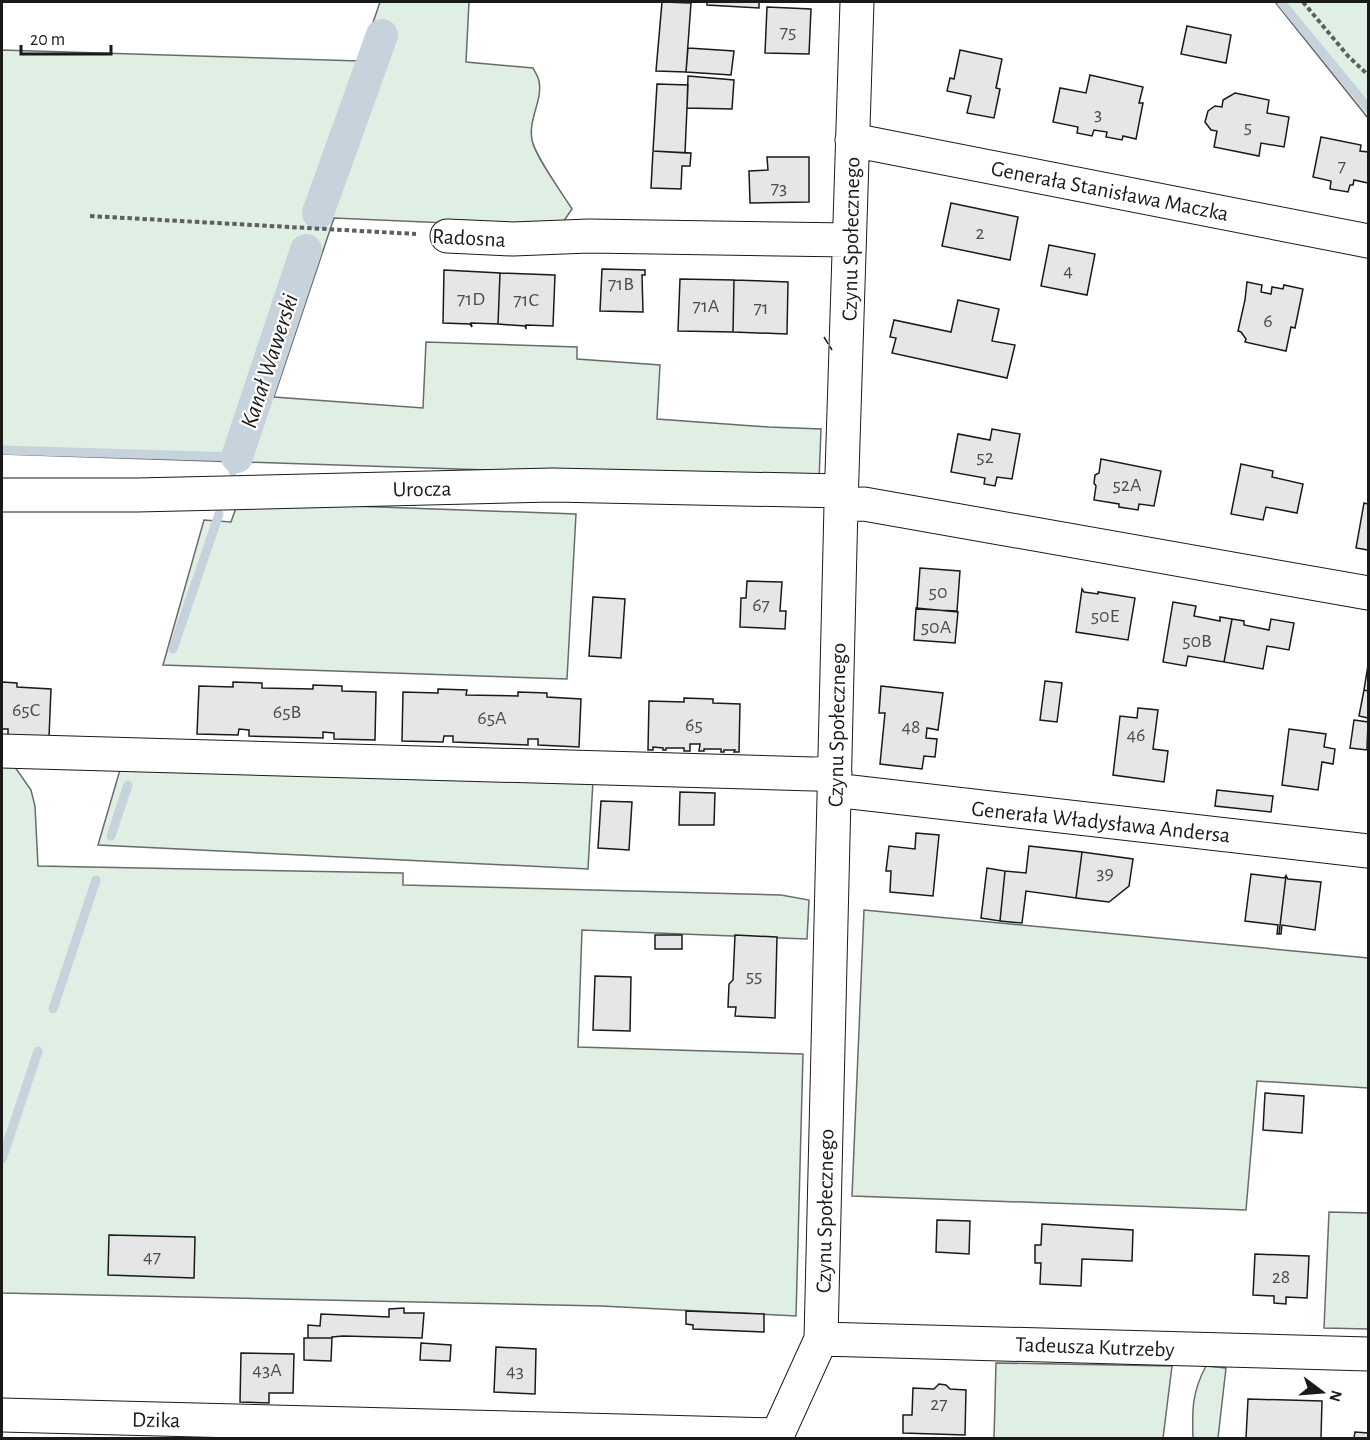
<svg xmlns="http://www.w3.org/2000/svg" width="1370" height="1440" font-family="'Alegreya Sans',sans-serif">
<rect width="100%" height="100%" fill="#fff"/>
<!-- green -->
<path fill="#e0efe3" stroke="#6a6a6a" stroke-width="1.5" d="M380 2H469L466 62 533 68C535 72 538 76 539 81 543 100 528 119 532 140 535 156 562 193 572 209L559 228 334 218 274 397 423 408 426 342 577 347V359L660 365 657 419 769 427 821 429 819 481 2 454V50L360 61Z
M1275 2H1368V118Z
M238 502 576 514 567 679 163 665 204 520 231 522Z
M2 760H10L31 790 35 806 38 866 403 873V885L781 895 809 900 807 939 582 930 578 1047 803 1054 796 1316 601 1306 2 1293Z
M122 763 593 781 588 869 98 845Z
M864 910 1368 958V1088L1257 1081 1246 1210 852 1196Z
M1329 1212 1368 1213V1329L1324 1328Z
M996 1363 1172 1366 1163 1438H994Z
M1206 1366 1226 1368 1218 1438H1193C1192 1410 1192 1392 1206 1366Z"/>
<g fill="none" stroke-linecap="round" stroke-linejoin="round">
<!-- stream -->
<path stroke="#c6d2dc" stroke-width="9" d="M1281 2 1368 108
M2 450 237 457 233 471
M173 649 219 514
M111 836 128 785
M53 1009 96 880
M2 1159 38 1051"/>
<!-- canal -->
<path stroke="#c6d2dc" stroke-width="32" d="M318 213 382 35
M237 457 306 250"/>
</g>
<!-- building -->
<path fill="#e6e6e6" stroke="#1a1a1a" stroke-width="1.5" d="M662 2 691 3 686 72 656 71Z
M707 2H759V8L707 5Z
M767 7 811 9 809 54 765 53Z
M1187 26 1231 35 1226 63 1181 54Z
M688 48 734 51 731 75 686 72Z
M960 50 1002 59 996 88 1000 89 994 118 967 113 971 96 947 91 950 78 954 79Z
M1090 75 1143 87 1139 103H1143L1136 139 1123 136 1122 140 1106 137 1107 132 1094 130 1092 136 1077 133 1078 127 1053 122 1060 88 1086 93Z
M688 76 734 80 732 109 687 108Z
M657 84 688 85 685 153 653 151Z
M1235 93 1269 100 1267 113 1289 117 1284 147 1261 143 1259 156 1214 147 1217 131 1211 130 1205 122 1208 111 1215 106 1222 107 1223 100Z
M1321 137 1361 145 1360 151 1368 152V183L1354 180 1353 185H1350L1348 192 1330 189 1331 181 1313 177Z
M653 151 691 153 690 166H682L681 189 651 188Z
M767 157H809V202L750 203 749 171 768 170Z
M951 203 1018 217 1010 260 942 246Z
M1049 245 1095 254 1087 295 1041 286Z
M602 269 645 270V275H642L643 312 600 311Z
M444 270 500 273 498 324 471 323 472 327 470 324 443 323Z
M500 273 555 275 553 326 526 325V329L525 326 498 324Z
M680 279 734 280 733 332 678 331Z
M734 280 788 282 787 334 733 332Z
M1247 282 1262 285 1261 292 1271 294 1272 287 1283 289 1284 285 1303 289 1295 328 1291 327 1286 351 1245 342 1246 339 1241 332 1238 331 1245 300Z
M958 300 999 309 992 341 1015 345 1007 378 892 353 896 338 890 337 894 320 951 332Z
M992 429 1020 434 1012 479 997 477 995 486 984 484 985 478 951 472 958 434 990 440Z
M1101 459 1161 471 1154 506 1139 504 1138 510 1119 507V504L1094 500 1096 486 1094 483 1095 475 1099 473Z
M1241 464 1273 471 1272 477 1303 484 1297 513 1266 507 1263 520 1231 514Z
M1364 503 1368 504V550L1356 548Z
M920 568 960 571 957 611 917 609Z
M747 581 782 582 780 611H786L785 629 740 627 741 598H746Z
M1082 589 1084 592 1098 594V592L1135 598 1128 640 1076 632Z
M593 597 625 599 621 658 589 656Z
M1173 602 1196 606 1194 616 1220 621V617L1232 619 1224 662 1188 656 1186 666 1163 662Z
M916 608 958 612 955 643 914 640Z
M1232 619 1244 621V625L1269 630 1271 619 1294 623 1289 650 1267 646 1263 669 1224 662Z
M1368 665V691L1364 690Z
M1045 681 1062 683 1057 722 1040 720Z
M2 682 17 683V687L51 689 49 737 8 735V729H2Z
M233 682 262 683V688L313 689V685L342 686V691L376 692 375 740 334 739V733L323 732V738L249 736V730L239 729 238 735 197 734 199 686 233 687Z
M881 686 943 693 938 730 927 728 926 738 937 739 935 757 924 756 922 769 880 764 885 713H879Z
M438 689 467 690 466 695 518 696V692L547 693V697L581 699 579 747 538 745V739H528V745L453 742V736H444L443 742 402 741 403 692 438 693Z
M1364 690 1368 691V718L1359 716Z
M684 698 713 699V703L740 704 739 752H734L735 750H724V752H721V749H704V751H699L700 744H690V751H684V748H666V750H663V748L653 747V750H648L649 701 684 702Z
M1138 708 1158 710 1153 749 1168 751 1164 782 1113 775 1120 716 1137 718Z
M1354 720 1368 722 1367 750 1350 748Z
M1289 729 1326 734 1324 747 1335 749 1333 764 1322 762 1318 790 1282 785Z
M1217 790 1273 796 1271 812 1215 806Z
M680 792 715 793 714 825H679Z
M601 801 632 802 629 850 598 848Z
M916 833 939 835 933 896 890 892 891 871H886L889 846 915 849Z
M1029 846 1082 852 1076 898 1026 891 1022 923 1000 921 1005 871 1026 873Z
M1082 852 1133 859 1129 886 1109 902 1076 898Z
M987 868 1005 871 1000 921 981 918Z
M1251 874 1284 878 1286 876 1279 934H1277L1278 925 1245 921Z
M1286 876 1288 879 1321 882 1315 930 1282 925 1281 934H1279Z
M655 935H682V949H655Z
M735 935 777 937 775 1018 735 1016 736 1007H728L729 984 733 980Z
M595 976 631 977 630 1031 593 1030Z
M1265 1093 1304 1096 1302 1133 1263 1130Z
M937 1220 970 1221 969 1254 936 1252Z
M1042 1224 1133 1230 1132 1261 1082 1259 1081 1286 1040 1284 1041 1263H1035V1245H1041Z
M109 1235 195 1237 194 1278 108 1275Z
M1255 1254 1309 1256 1307 1298 1286 1297V1304L1274 1303V1296L1253 1295Z
M404 1308V1313H424L422 1338 343 1336 332 1337V1338H308V1325L320 1326 321 1314 389 1317V1309Z
M686 1311 764 1314V1332L693 1329V1325L686 1324Z
M304 1338H332L331 1361 304 1360Z
M421 1343 451 1345 450 1361 420 1360Z
M496 1347 536 1349 535 1394 494 1392Z
M241 1353 294 1354 293 1393H269V1403L240 1402Z
M939 1384 946 1385 950 1389 966 1390 965 1435 903 1433V1415H912L913 1388 934 1389Z
M1248 1399 1322 1401 1321 1438H1246Z
M1355 1432 1368 1433V1438H1354Z"/>
<g fill="none" stroke-linecap="round" stroke-linejoin="round">
<defs>
<path id="minor" d="M852 140 1368 241
M447 236 513 239 589 236 849 240
M2 495H137L553 485 842 491
M841 505 864 504 1368 593
M2 751 813 774 835 773
M834 790 1368 851
M821 1339 1368 1354
M2 1415 777 1435
M776 1438 821 1339 841 505 857 2"/>
</defs>
<!-- minor casing -->
<use href="#minor" stroke="#1a1a1a" stroke-width="35"/>
<!-- path -->
<path stroke="#5f5f5f" stroke-width="4" stroke-dasharray="4.5 3" stroke-linecap="butt" d="M1303 2 1348 56 1368 75
M90 216 416 234"/>
<!-- minor -->
<use href="#minor" stroke="#fff" stroke-width="33"/>
<!-- fence -->
<path stroke="#1a1a1a" stroke-width="1.5" stroke-dasharray="8 3" stroke-linecap="butt" d="M824 337 832 350"/>
</g>
<g text-anchor="middle" stroke-width="4.5" stroke-linejoin="round" paint-order="stroke">
<!-- number labels -->
<g font-size="20" fill="#4d4d4d">
<text x="788" y="38">75</text>
<text x="1098" y="120">3</text>
<text x="1248" y="133">5</text>
<text x="1342" y="172">7</text>
<text x="779" y="194">73</text>
<text x="980" y="239">2</text>
<text x="1068" y="277">4</text>
<text x="621" y="290">71B</text>
<text x="471" y="305">71D</text>
<text x="526" y="306">71C</text>
<text x="706" y="312">71A</text>
<text x="761" y="314">71</text>
<text x="1268" y="327">6</text>
<text x="985" y="463">52</text>
<text x="1127" y="491">52A</text>
<text x="938" y="598">50</text>
<text x="761" y="611">67</text>
<text x="1105" y="622">50E</text>
<text x="936" y="633">50A</text>
<text x="1197" y="647">50B</text>
<text x="26" y="716">65C</text>
<text x="287" y="718">65B</text>
<text x="492" y="724">65A</text>
<text x="694" y="731">65</text>
<text x="911" y="733">48</text>
<text x="1136" y="741">46</text>
<text x="1105" y="879">39</text>
<text x="754" y="982">55</text>
<text x="152" y="1263">47</text>
<text x="1281" y="1283">28</text>
<text x="267" y="1376">43A</text>
<text x="515" y="1377">43</text>
<text x="939" y="1410">27</text>
</g>
<!-- street labels -->
<g font-size="22" fill="#1a1a1a" stroke="#fff">
<text transform="translate(1110 190) rotate(11)" y="8">Generała Stanisława Maczka</text>
<text transform="translate(469 237) rotate(3)" y="8">Radosna</text>
<text transform="translate(850 239) rotate(-89)" y="8">Czynu Społecznego</text>
<text transform="translate(422 488) rotate(-1)" y="8">Urocza</text>
<text transform="translate(836 725) rotate(-89)" y="8">Czynu Społecznego</text>
<text transform="translate(1101 821) rotate(6)" y="8">Generała Władysława Andersa</text>
<text transform="translate(824 1211) rotate(-89)" y="8">Czynu Społecznego</text>
<text transform="translate(1095 1346) rotate(2)" y="8">Tadeusza Kutrzeby</text>
<text transform="translate(156 1419) rotate(1)" y="8">Dzika</text>
</g>
<!-- water labels -->
<g font-size="24" font-style="italic" fill="#1a1a1a" stroke="#fff">
<text transform="translate(269 361) rotate(-72)" y="8">Kanał Wawerski</text>
</g>
</g>
<!-- border -->
<rect width="1370" height="1440" fill="none" stroke="#1a1a1a" stroke-width="6"/>
<!-- north arrow -->
<g transform="translate(1322 1392) rotate(106)" stroke="#ffffff" stroke-width="4.5" paint-order="stroke">
<path d="M0-4.5L10 22L0 15L-10 22Z" fill="#1a1a1a"/>
<text y="-9" font-size="16" font-weight="bold" text-anchor="middle" fill="#1a1a1a">N</text>
</g>
<!-- scale -->
<path d="M21 45v9h90v-9" fill="none" stroke="#1a1a1a" stroke-width="3"/>
<text x="30" y="45" font-size="18" fill="#1a1a1a" stroke="#ffffff" stroke-width="4.5" paint-order="stroke">20 m</text>
</svg>
